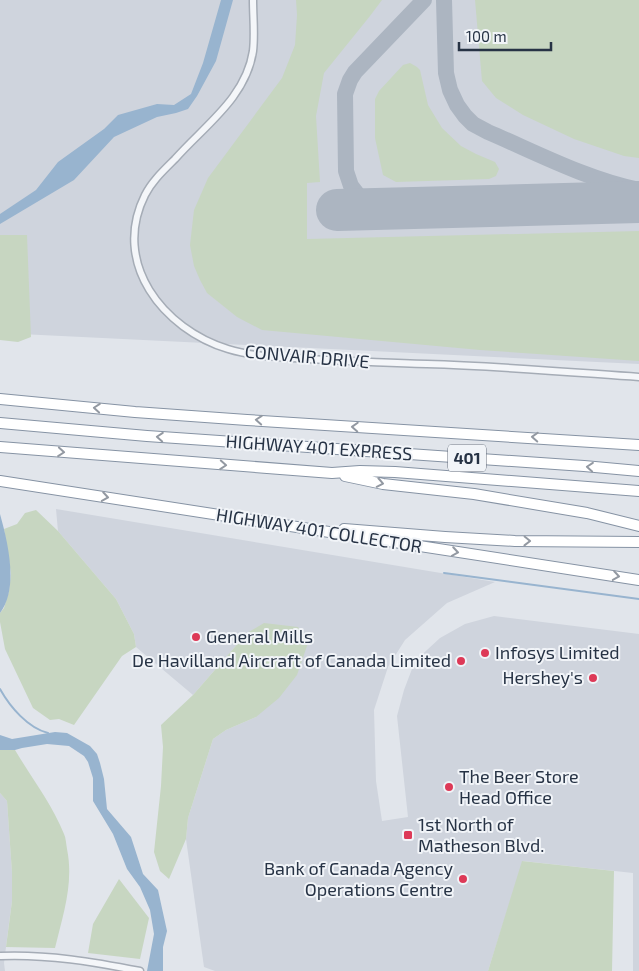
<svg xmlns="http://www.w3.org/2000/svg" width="639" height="971" font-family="'Exo 2',sans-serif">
<rect width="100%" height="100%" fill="#e1e5eb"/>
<!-- built -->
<path fill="#cfd4dd" d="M0 0H639V364L0 333Z
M56 509 495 582 447 603 405 640 388 667 374 710 376 781 382 821 408 817 397 716 404 690 415 661 440 638 465 624 494 616 639 634V971H633V873L523 861 488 971H215L204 967 186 839 188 818 213 739 226 730 256 717 247 633 193 695 136 647 134 634 116 599 58 531Z
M0 793 7 801 12 873V901L9 923 4 963 5 971H0Z"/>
<!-- green -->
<path fill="#c7d6c1" d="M296 0H382L370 16 324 73 316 116 320 182 307 183V239L639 231V361L480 350 262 330 237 317 207 293 200 280 194 266 190 245 194 210 208 178 282 78 295 45 297 15Z
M475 0H639V158L624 156 574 139 523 115 496 98 482 81Z
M410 63 417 67 420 70 428 105 442 128 461 146 476 154 495 162 499 169 496 176 489 179 396 182 383 175 375 138V99L379 91 403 65Z
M0 235H27L31 337 18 342 0 340Z
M36 510 58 531 116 599 134 634 136 647 122 656 74 725 59 719 50 720 33 708 5 649 0 622V613L4 608 9 591 11 574 4 529 17 524 25 513Z
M264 623 298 627 308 643 297 675 279 698 256 717 226 730 213 739 188 818 186 839 169 879 160 871 154 852 161 786 163 747 161 725 193 695 247 633Z
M0 750H15C31 777 52 804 64 834 66 838 66 844 67 849 74 883 63 915 55 948L6 947 12 901V873L7 801 0 793Z
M522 861 614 871 612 971H488Z
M119 879 149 918 140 959 88 953 93 924Z"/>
<!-- water -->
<path fill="#98b4cf" d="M221 0H233L216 61 197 96 188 109 176 113 157 117 114 137 74 180 0 224V214L36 190 58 162 104 129 118 115 157 104 174 105 191 94 203 63Z
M0 514C8 543 19 588 0 613Z
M55 732 67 733 90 746 97 754 100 763 104 779 107 809 131 837 143 874 158 890 167 931 163 947V971H147L154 934 150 910 140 887 127 869 113 834 93 801V778L88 762 84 756 69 746 47 744 22 748 15 750H0V735L12 739Z"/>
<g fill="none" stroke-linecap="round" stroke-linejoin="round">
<!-- stream -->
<path stroke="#98b4cf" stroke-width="2" d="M444 573 639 599
M0 689C10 707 28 728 48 733"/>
<!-- taxiway -->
<path stroke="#acb5c1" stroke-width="16" d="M444 0 446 73 450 90 457 105 465 116 473 124 488 132C537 153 586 179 639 190
M393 209 377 206 361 199 351 186 346 171 345 94 350 80 355 72 424 0"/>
<!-- runway -->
<path stroke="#acb5c1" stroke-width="42" d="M337 210 639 202"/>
<defs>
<path id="tertiary" d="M253 0C253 17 255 34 253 51 246 98 204 126 175 159 164 170 152 181 145 195 111 263 163 329 228 349 254 357 281 357 308 359 347 361 387 363 427 364 498 366 568 372 639 377
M0 956C47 954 94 962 140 971"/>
<path id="motorway" d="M0 399 135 412 247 420 639 445
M0 423 147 436 584 466 639 471
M0 447 332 473 360 471 395 472 639 491
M345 476 383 484 474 494 587 513 639 526
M0 481 639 580
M344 529 445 537 515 541 639 542"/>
</defs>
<!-- tertiary casing -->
<use href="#tertiary" stroke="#a5acb6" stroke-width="9"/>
<!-- motorway casing -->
<use href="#motorway" stroke="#8693a4" stroke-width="12"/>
<!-- tertiary -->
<use href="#tertiary" stroke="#f4f6f9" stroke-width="6"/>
<!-- motorway -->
<use href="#motorway" stroke="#fff" stroke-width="10"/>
</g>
<!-- one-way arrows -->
<defs><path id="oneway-chevron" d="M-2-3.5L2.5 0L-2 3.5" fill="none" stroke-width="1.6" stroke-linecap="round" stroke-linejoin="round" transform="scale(1.25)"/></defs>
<g stroke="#9399a2">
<use href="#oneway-chevron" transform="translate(97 408) rotate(-175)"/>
<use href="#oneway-chevron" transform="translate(259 420) rotate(-176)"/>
<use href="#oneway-chevron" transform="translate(355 427) rotate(-177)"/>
<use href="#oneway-chevron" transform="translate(160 437) rotate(-176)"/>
<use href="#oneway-chevron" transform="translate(535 437) rotate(-177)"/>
<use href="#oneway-chevron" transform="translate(61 452) rotate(5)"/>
<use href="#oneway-chevron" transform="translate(223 465) rotate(4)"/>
<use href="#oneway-chevron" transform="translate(590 467) rotate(-175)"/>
<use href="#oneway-chevron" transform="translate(380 483) rotate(11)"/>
<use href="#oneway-chevron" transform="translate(105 497) rotate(9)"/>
<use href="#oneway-chevron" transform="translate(527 541) rotate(1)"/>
<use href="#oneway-chevron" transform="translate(455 552) rotate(9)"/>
<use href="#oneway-chevron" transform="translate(616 576) rotate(9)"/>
</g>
<!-- markers -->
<g fill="#dd3957" stroke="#f1f4f8" stroke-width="2">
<circle cx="196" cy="637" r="5"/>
<circle cx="485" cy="653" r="5"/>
<circle cx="461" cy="661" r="5"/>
<circle cx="593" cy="678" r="5"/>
<circle cx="449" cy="787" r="5"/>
<rect x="403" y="830" width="10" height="10" rx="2.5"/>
<circle cx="463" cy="879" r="5"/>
</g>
<g text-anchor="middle" stroke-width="4" stroke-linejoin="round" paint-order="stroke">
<!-- shield labels -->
<rect fill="#f1f4f8" stroke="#646d7b" stroke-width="1" x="448" y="444.5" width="38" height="27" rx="4"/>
<g font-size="16" font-weight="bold" fill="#273345">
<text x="467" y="464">401</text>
</g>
<!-- street labels -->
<g font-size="18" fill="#273345" stroke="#f1f4f8">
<text transform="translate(307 357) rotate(5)" y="6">CONVAIR DRIVE</text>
<text transform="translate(319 448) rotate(4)" y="6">HIGHWAY 401 EXPRESS</text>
<text transform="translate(319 531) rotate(9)" y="6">HIGHWAY 401 COLLECTOR</text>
</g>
<!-- poi labels -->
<g font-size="18" fill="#273345" stroke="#f1f4f8" text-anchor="start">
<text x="206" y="643">General Mills</text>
<text x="495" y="659">Infosys Limited</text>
<text x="451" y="667" text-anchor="end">De Havilland Aircraft of Canada Limited</text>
<text x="583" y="684" text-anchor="end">Hershey's</text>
<text x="459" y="783">The Beer Store<tspan x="459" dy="21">Head Office</tspan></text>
<text x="418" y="831">1st North of<tspan x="418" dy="21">Matheson Blvd.</tspan></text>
<text x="453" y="875" text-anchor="end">Bank of Canada Agency<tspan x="453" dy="21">Operations Centre</tspan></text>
</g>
</g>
<!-- scale -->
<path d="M459 42v8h92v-8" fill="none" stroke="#273345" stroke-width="2.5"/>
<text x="466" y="42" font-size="15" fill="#273345" stroke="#f1f4f8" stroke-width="4" paint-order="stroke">100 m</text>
</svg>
